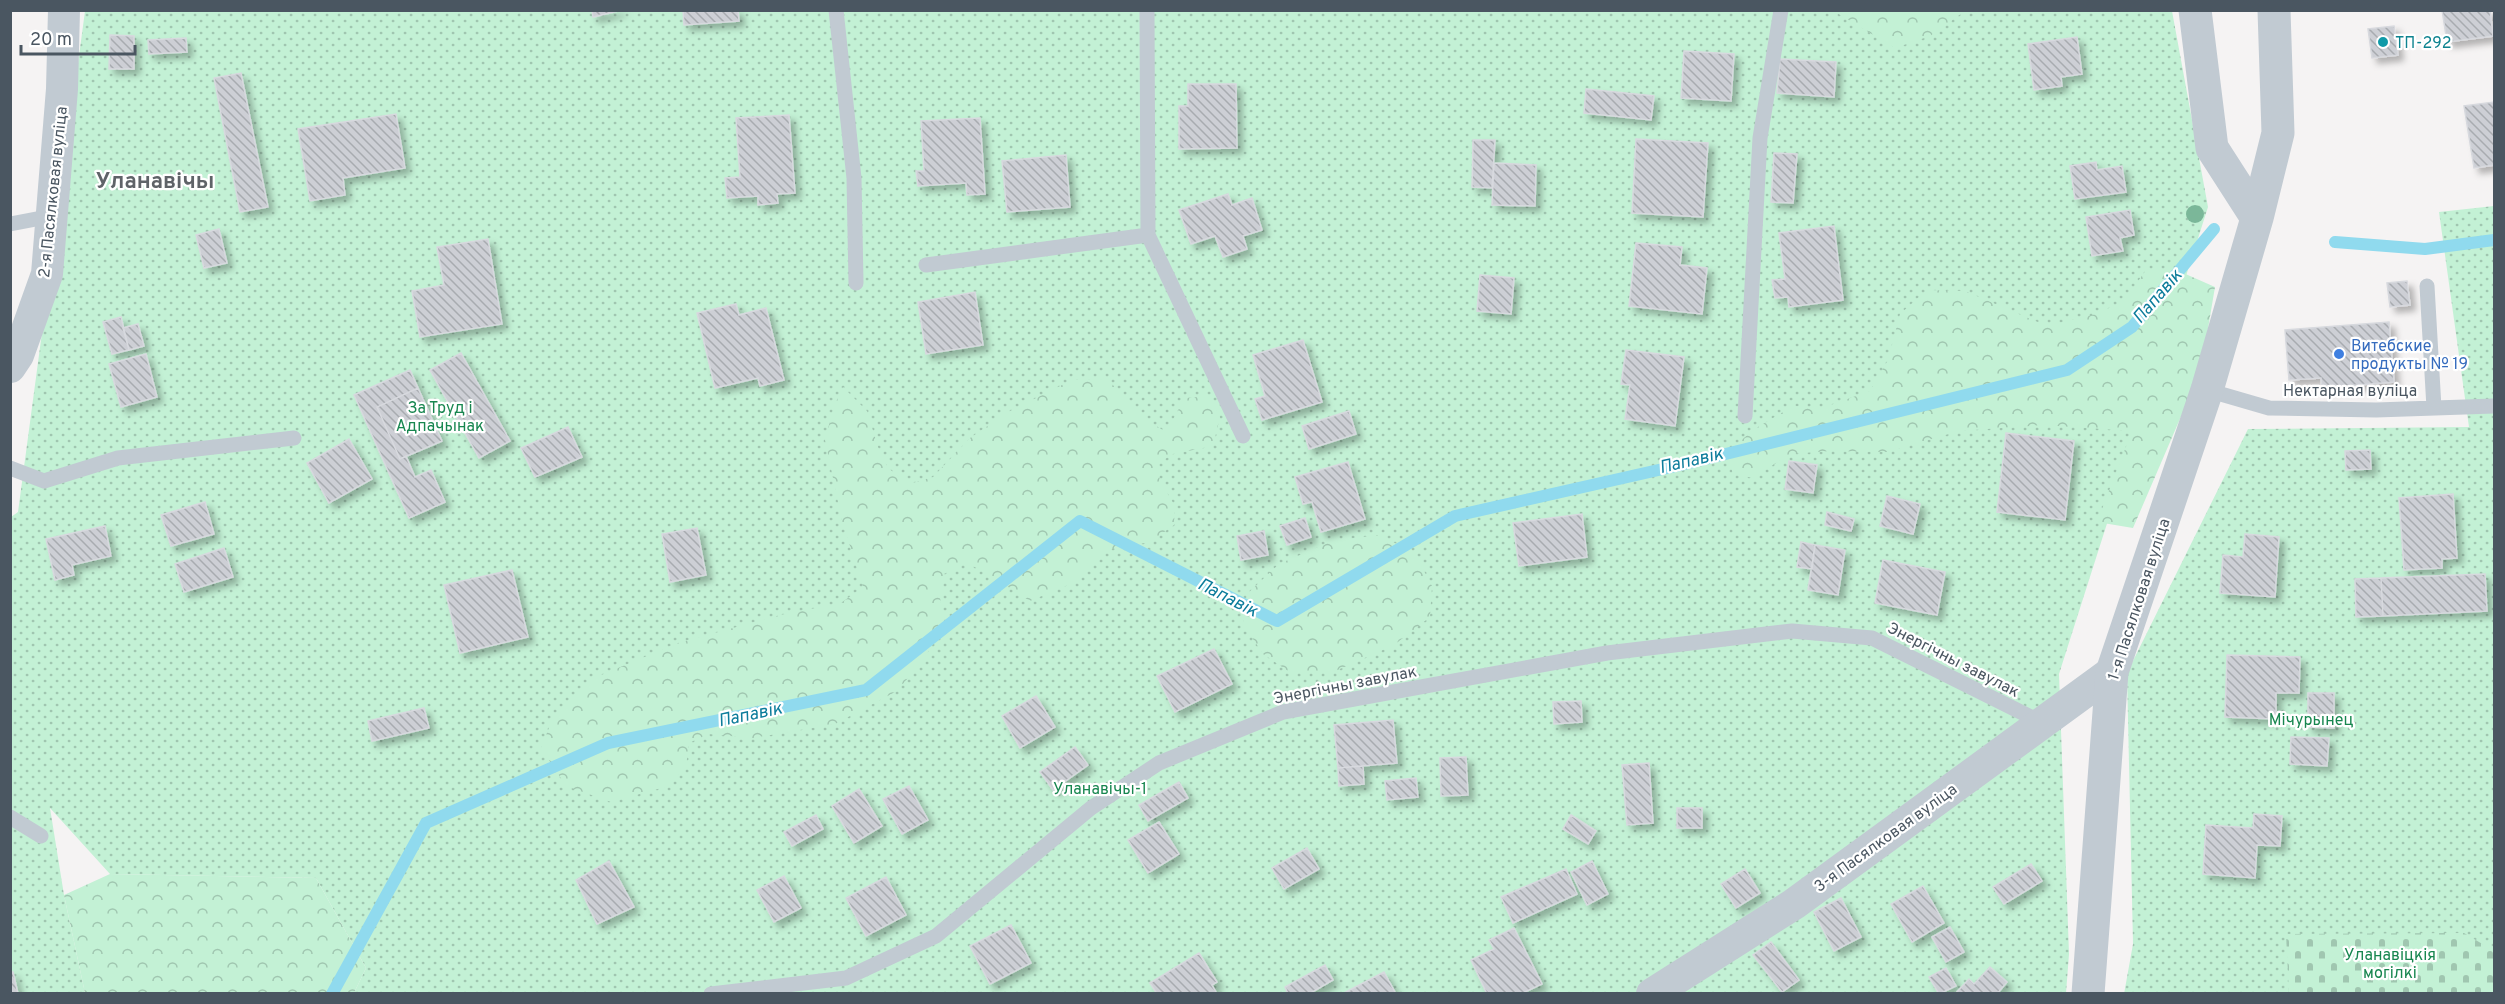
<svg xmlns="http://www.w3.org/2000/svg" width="2505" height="1004" font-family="Overpass,sans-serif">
<defs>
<pattern id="grass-dots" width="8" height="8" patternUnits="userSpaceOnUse" patternTransform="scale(1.5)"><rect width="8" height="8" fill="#c3f1d5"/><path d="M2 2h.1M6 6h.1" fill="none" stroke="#a0c6b0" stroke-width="1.8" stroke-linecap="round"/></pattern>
<pattern id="forest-crowns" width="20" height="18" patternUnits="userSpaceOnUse" patternTransform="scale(1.5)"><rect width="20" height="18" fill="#c3f1d5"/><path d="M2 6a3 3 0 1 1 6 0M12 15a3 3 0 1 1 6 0" fill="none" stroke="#a0c6b0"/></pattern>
<pattern id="cemetery-stones" width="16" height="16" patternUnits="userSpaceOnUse" patternTransform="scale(1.5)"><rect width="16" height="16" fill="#c3f1d5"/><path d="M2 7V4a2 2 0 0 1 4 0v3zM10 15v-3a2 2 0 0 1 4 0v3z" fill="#a0c6b0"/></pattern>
<pattern id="building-back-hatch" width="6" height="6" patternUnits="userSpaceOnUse" patternTransform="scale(1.5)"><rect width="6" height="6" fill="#cdcfd5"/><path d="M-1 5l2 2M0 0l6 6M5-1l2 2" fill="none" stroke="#a8abb0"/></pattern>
<filter id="shadow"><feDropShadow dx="5.5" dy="5.5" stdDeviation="3" flood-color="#0004"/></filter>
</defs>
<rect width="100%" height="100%" fill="#f5f3f3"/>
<!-- grass -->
<path fill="url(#grass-dots)" d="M85 11H2172L2208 207 2059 674 2069 954 2066 993H354L366 968 316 878 110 874 50 808 64 895 85 993 11 994V517L18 512Z
M2494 206V993L2124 994 2133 944 2127 673 2248 429 2469 427 2439 212Z"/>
<!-- forest -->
<path fill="url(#forest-crowns)" d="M1836 11V10L1965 11 1930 36 1895 48 1837 13Z
M2146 270 2181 272 2215 287 2201 370 2133 528 2097 522 2132 431 2043 425 1959 431 1887 452 1830 451 1790 454 1753 478 1733 474 1727 453 1753 430 1793 406 1822 408 1870 391 1888 360 1900 314 1927 290 1965 291 2047 326 2096 314 2124 301Z
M1108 379 1136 413 1166 432 1185 398 1210 396 1220 417 1213 446 1173 454 1157 464 1160 481 1175 506 1174 525 1150 542 1112 549 1090 563 1068 585 1030 601 985 572 966 563 944 574 940 598 945 625 923 660 897 691 835 724 753 738 708 734 689 743 686 767 665 787 611 802 566 786 541 748 554 715 594 678 678 643 780 615 841 603 863 587 842 521 825 440 834 406 843 387 867 411 878 447 888 468 909 484 933 477 970 438 1008 412 1072 380Z
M1378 535 1414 552 1432 586 1430 617 1394 645 1333 672 1291 673 1263 654 1243 624 1247 594 1279 564 1332 541Z
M110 874 316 878 366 968 354 993H85L64 895Z"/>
<!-- cemetery -->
<path fill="url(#cemetery-stones)" d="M2464 933 2494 951V993H2289L2286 934Z"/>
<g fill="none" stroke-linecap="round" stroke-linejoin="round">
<!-- stream -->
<path stroke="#90daee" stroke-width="12" d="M2335 242 2425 249 2494 240
M332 994 426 823 608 743 866 690 1080 521 1277 621 1455 516 1685 464 2067 370 2132 327 2214 229"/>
</g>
<!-- building -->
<path fill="url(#building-back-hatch)" stroke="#d7d9de" stroke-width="1.5" filter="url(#shadow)" d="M592 10H622L593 17Z
M683 10H738L739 21 684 25Z
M2442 10H2490L2493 36 2447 42Z
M2394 26 2398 55 2372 58 2368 29Z
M110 35 134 36V69H109Z
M2077 37 2082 74 2061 77 2062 86 2034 90 2028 44Z
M186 38 187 52 149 54 148 40Z
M1684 51 1734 54 1731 101 1681 98Z
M1780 59 1836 62 1834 97 1777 93Z
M241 73 268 207 240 212 214 78Z
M1188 84H1236L1237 148 1179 149V106H1188Z
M1586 89 1654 96 1651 120 1584 113Z
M2494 102V165L2474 168 2464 106Z
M396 114 405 168 343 178 345 195 310 201 298 129Z
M789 115 795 193 777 194 778 203 758 205V196L727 198 725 178 740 177 736 118Z
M980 118 985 194 967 195 966 183 918 186 916 171H924L921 121Z
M1636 139 1708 143 1703 217 1632 213Z
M1473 140H1495L1492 188 1472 187Z
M1774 153 1797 154 1793 203 1771 202Z
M1066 155 1070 207 1007 212 1002 161Z
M2096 162 2097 170 2122 166 2126 192 2075 199 2070 166Z
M1494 163 1536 165 1535 206 1492 205Z
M1228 194 1232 205 1252 198 1262 230 1243 236 1247 249 1223 257 1215 236 1191 244 1179 210Z
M2130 210 2134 235 2120 238 2123 251 2092 256 2086 217Z
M1834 226 1843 300 1789 307 1788 297 1775 298 1772 280 1785 279 1779 233Z
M219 229 227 263 204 268 196 235Z
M488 239 502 324 420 337 412 291 444 285 437 247Z
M1636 243 1682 247 1680 265 1707 268 1702 314 1629 306Z
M1480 275 1514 278 1511 314 1477 311Z
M2407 281 2410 305 2390 307 2387 283Z
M975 292 983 345 926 354 918 302Z
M736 304 739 315 766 308 784 380 760 386 758 378 715 388 697 313Z
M121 317 129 350 112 354 103 322Z
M2389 322 2394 382 2322 388 2321 378 2289 380 2285 330Z
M138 324 144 346 129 350 123 328Z
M1303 340 1322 402 1262 420 1255 399 1265 396 1253 355Z
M1626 350 1684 357 1675 426 1625 419 1630 385 1621 384Z
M461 353 510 441 479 458 430 370Z
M146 354 157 397 121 407 109 364Z
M410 370 418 388 377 407 400 459 406 456 415 477 431 470 445 502 409 518 354 395Z
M418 388 442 441 400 459 377 407Z
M1349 411 1356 434 1309 449 1302 426Z
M568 427 582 457 535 477 521 448Z
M2006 433 2074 441 2065 520 1997 512Z
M349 439 372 479 329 503 307 463Z
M2370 450 2371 469 2346 470 2345 451Z
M1789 461 1817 465 1813 493 1785 489Z
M1348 462 1365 519 1321 532 1312 502 1303 504 1295 477Z
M2453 494 2457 558 2442 559V568L2404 570 2399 498Z
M1887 496 1920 504 1913 534 1880 526Z
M205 502 214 534 171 546 161 515Z
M1827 512 1854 519 1851 531 1825 525Z
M1582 514 1587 557 1519 566 1513 523Z
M1305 518 1311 537 1287 545 1280 526Z
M105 526 111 556 72 565 74 575 55 580 46 539Z
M697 528 706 575 670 582 662 534Z
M1264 531 1268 555 1241 560 1237 536Z
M2245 534 2279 537 2275 597 2220 593 2223 555 2243 557Z
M1801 542 1815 545 1812 569 1797 567Z
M1815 545 1845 550 1838 595 1808 590Z
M224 548 233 577 184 592 175 564Z
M1883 560 1945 572 1937 615 1875 603Z
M512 570 528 637 460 653 444 585Z
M2485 574 2487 611 2383 616 2381 578Z
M2381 578 2383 616 2356 617 2355 579Z
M1214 649 1232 684 1175 712 1157 676Z
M2227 655 2300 657 2299 693H2276V719L2225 717Z
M2308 693H2334V728L2308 727Z
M1036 696 1055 727 1020 748 1002 716Z
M1581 701 1582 722 1554 724 1553 702Z
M424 708 429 728 372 741 368 721Z
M1393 720 1397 763 1338 768 1334 725Z
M2291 737 2329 738 2327 766 2290 764Z
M1075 747 1088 765 1053 790 1040 772Z
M1466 757 1468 795 1441 796 1440 758Z
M1649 763 1653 823 1627 825 1622 765Z
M1363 766 1364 784 1339 786 1338 768Z
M1416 778 1418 797 1387 800 1385 781Z
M1179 782 1188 798 1148 821 1139 805Z
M909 786 928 820 902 834 883 799Z
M859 789 882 826 854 843 832 806Z
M1677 808H1702V828H1677Z
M2254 814 2282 816 2280 846 2257 845 2255 878 2203 874 2206 825 2253 828Z
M816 815 823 829 792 846 784 832Z
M1571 815 1596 831 1588 844 1563 829Z
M1159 822 1179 854 1148 873 1128 840Z
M1307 848 1319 869 1284 889 1272 868Z
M609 861 634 907 597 924 576 880Z
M1592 861 1608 894 1587 905 1571 872Z
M2031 864 2042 881 2004 904 1993 887Z
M1566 869 1577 894 1513 923 1501 897Z
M1745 869 1760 893 1736 908 1721 884Z
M784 876 801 908 774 922 757 890Z
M886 877 906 915 866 936 846 898Z
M1923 886 1944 923 1912 942 1891 904Z
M1841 898 1861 937 1834 951 1814 912Z
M1011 925 1031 963 990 984 970 946Z
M1950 927 1964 952 1946 962 1932 937Z
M1514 928 1542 984 1521 994H1487L1471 960 1494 949 1489 940Z
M1771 942 1799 980 1782 992 1753 955Z
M1199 953 1217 982 1212 985 1217 994H1157L1150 983Z
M1325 965 1333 980 1309 994H1288L1285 987Z
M1990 967 2007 982 1997 994H1955L1969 979 1974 984Z
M1946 968 1956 986 1939 994 1929 977Z
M10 972H13L18 994H10Z
M1384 972 1396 994H1345L1344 993Z"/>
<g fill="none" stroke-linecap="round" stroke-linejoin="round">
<!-- service -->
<path stroke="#c1cad2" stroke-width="15" d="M836 10 854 178 856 283
M1147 10 1148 235 1243 436
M10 224 52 216
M926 265 1148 235
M2427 286 2434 408
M2207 390 2269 408 2376 410 2494 406
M1745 416 1760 138 1781 10
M10 468 44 481 118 458 294 438
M10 817 41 836
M711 994 846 978 936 936 1091 808 1159 763 1283 712 1607 653 1792 631 1872 638 2041 722"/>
<!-- minor -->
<path stroke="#c1cad2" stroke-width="32" d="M10 367 18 355 47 274 62 89 64 10
M1652 994 1794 904 2112 672"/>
<!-- tertiary -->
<path stroke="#c1cad2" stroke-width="33" d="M2195 10 2212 148 2257 218
M2088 994 2112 672 2207 390 2257 218 2278 133 2274 10"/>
</g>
<!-- trees -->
<circle fill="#7bb799" cx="2195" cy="214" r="9"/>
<!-- markers -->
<circle fill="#0f9aa8" stroke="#fff" stroke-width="2" cx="2383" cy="42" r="6"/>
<circle fill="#3f7fe0" stroke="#fff" stroke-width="2" cx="2339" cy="354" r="6"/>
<g text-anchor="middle" stroke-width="4.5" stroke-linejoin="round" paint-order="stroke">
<!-- culture labels -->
<g font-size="16" fill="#0d838f" stroke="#fff" text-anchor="start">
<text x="2395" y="48">ТП-292</text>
</g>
<!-- street labels -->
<g font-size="16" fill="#4a5661" stroke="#fff">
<text transform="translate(52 192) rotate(-84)" y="6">2-я Пасялковая вуліца</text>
<text x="2350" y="396">Нектарная вуліца</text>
<text transform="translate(2138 599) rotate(-72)" y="6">1-я Пасялковая вуліца</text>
<text transform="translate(1954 659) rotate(27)" y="6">Энергічны завулак</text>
<text transform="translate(1345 684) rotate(-11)" y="6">Энергічны завулак</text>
<text transform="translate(1885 837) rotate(-36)" y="6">3-я Пасялковая вуліца</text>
</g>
<!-- shop labels -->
<g font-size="16" fill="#366cbe" stroke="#fff" text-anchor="start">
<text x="2351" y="351">Витебские<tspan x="2351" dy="18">продукты № 19</tspan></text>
</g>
<!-- park labels -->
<g font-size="16" fill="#17864f" stroke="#fff">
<text x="440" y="413">За Труд і<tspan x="440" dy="18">Адпачынак</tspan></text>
<text x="2311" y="725">Мічурынец</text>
<text x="1100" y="794">Уланавічы-1</text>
<text x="2390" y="960">Уланавіцкія<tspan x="2390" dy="18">могілкі</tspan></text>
</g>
<!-- water labels -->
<g font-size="18" font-style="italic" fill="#0c7c9b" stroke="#fff">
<text transform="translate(2157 296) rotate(-49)" y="6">Папавік</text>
<text transform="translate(1691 460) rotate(-13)" y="6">Папавік</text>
<text transform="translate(1228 597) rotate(27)" y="6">Папавік</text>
<text transform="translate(750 714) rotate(-12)" y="6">Папавік</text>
</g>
<!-- district labels -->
<g font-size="22" font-weight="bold" fill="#5f6368" stroke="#fff">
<text x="155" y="188">Уланавічы</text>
</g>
</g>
<!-- border -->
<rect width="2505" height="1004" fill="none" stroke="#4a5661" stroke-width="24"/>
<!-- scale -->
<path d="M21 45v9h114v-9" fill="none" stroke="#4a5661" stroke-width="3"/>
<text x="30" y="45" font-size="18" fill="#4a5661" stroke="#ffffff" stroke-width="4.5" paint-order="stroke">20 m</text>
</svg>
